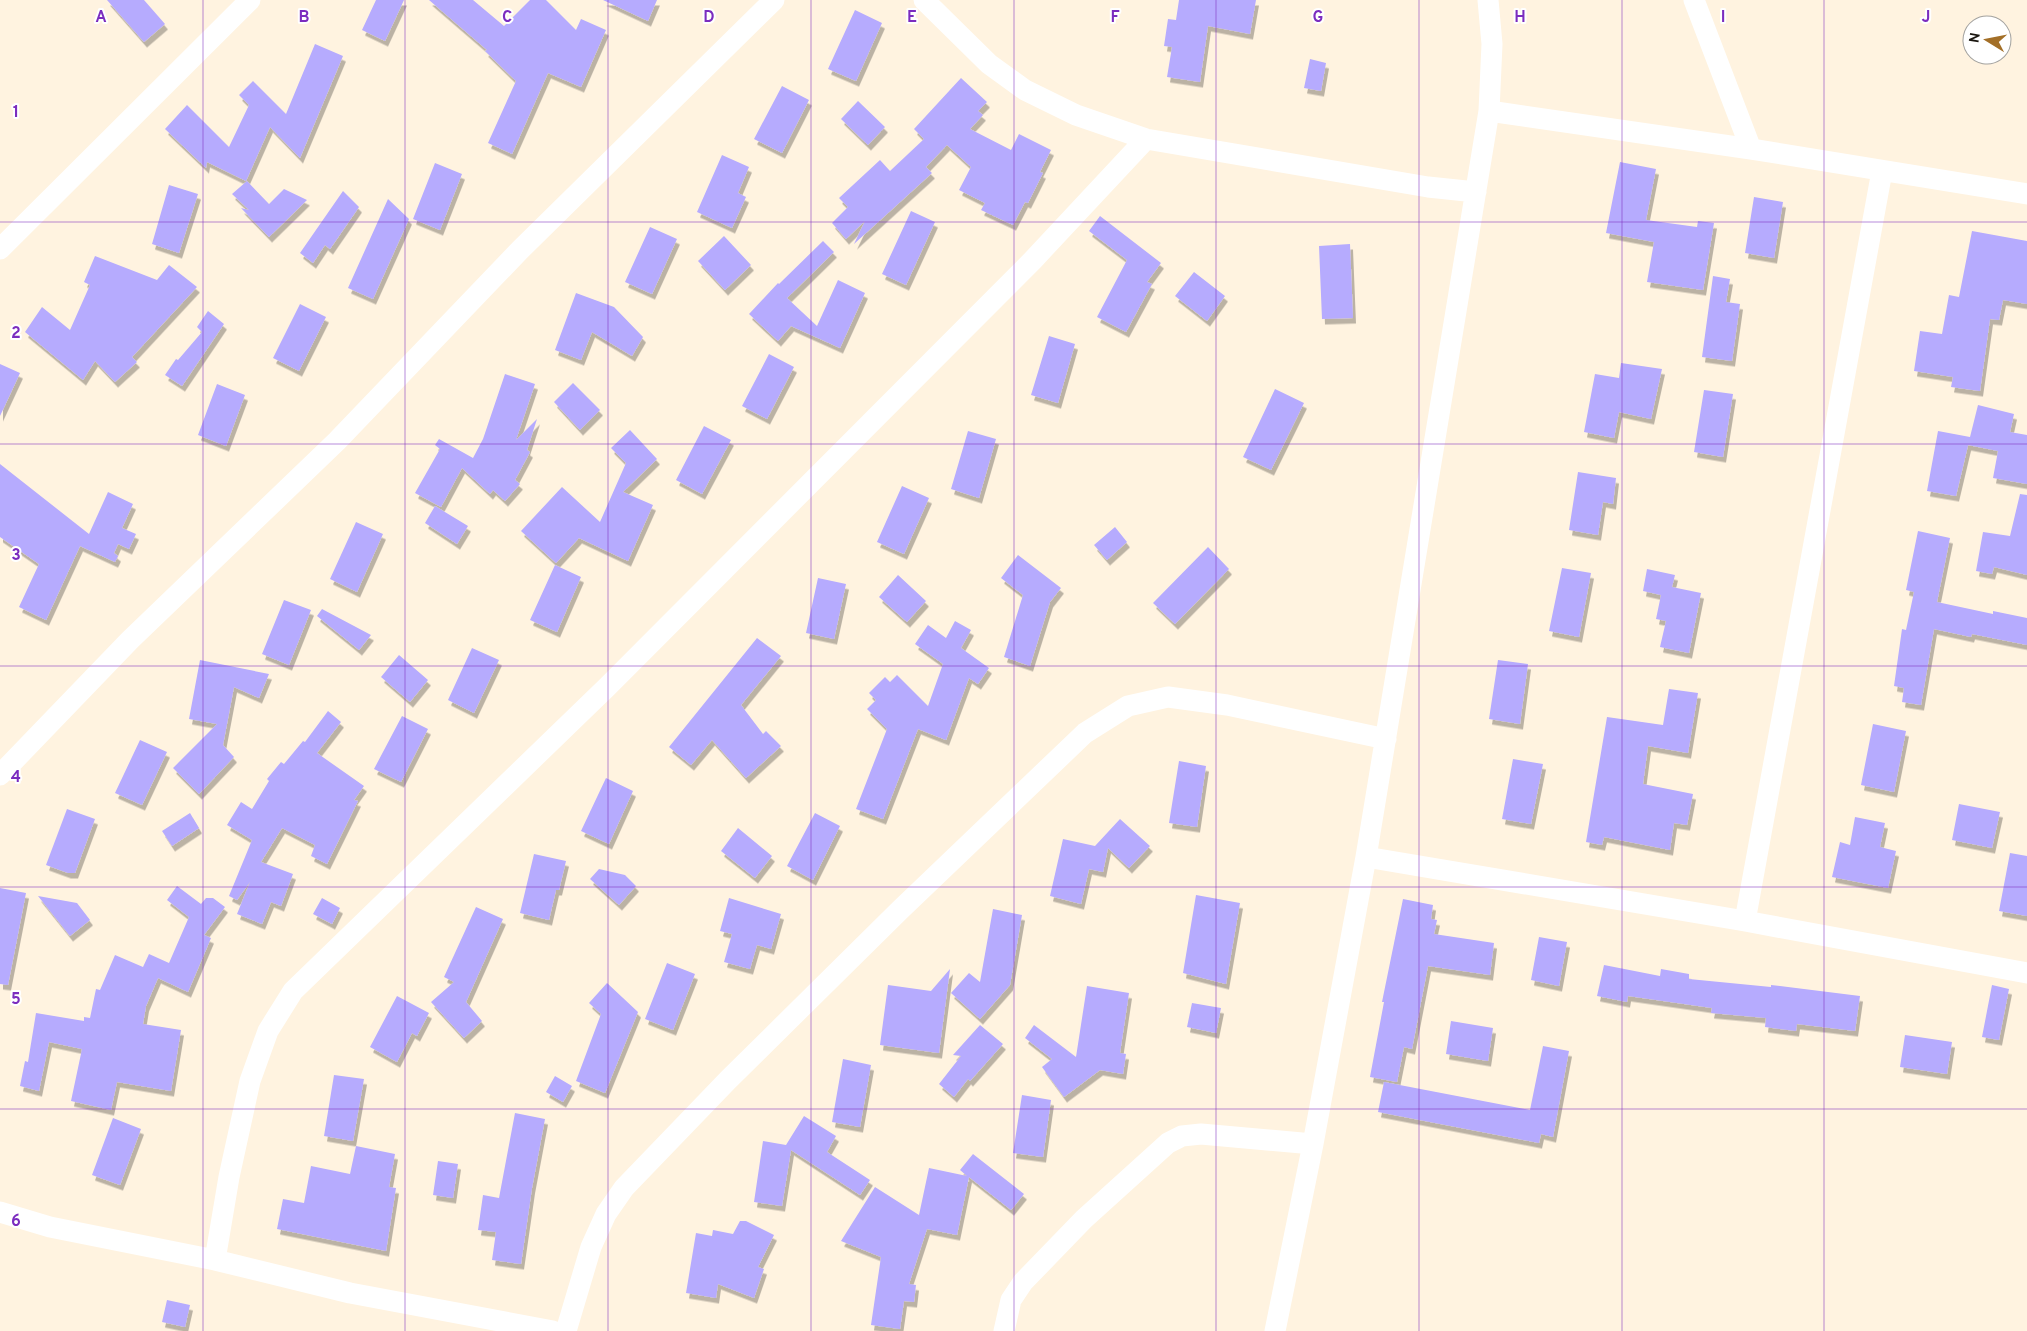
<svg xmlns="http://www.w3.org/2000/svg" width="2027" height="1331" font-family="Overpass,sans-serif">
<defs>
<filter id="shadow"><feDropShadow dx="3" dy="5.5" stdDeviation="0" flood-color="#0004"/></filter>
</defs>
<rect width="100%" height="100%" fill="#fff3e0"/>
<!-- building -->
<path fill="#b6abfe" filter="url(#shadow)" d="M107 0H144L165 24 144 42Z
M376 0H404L385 41 362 30Z
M429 0H473L504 26 530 0H546L576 30 581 19 606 30 581 87 548 73 512 154 488 143 516 81 485 51 487 50Z
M603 0H657L648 21Z
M1179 0H1256L1250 34 1208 26 1200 82 1167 77 1172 47 1164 46 1168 19 1176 20Z
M855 10 882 23 856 81 828 69Z
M315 44 343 56 300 158 270 127 246 181 207 162 206 168 165 129 187 105 229 147 249 105 239 95 253 81 286 114Z
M1310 59 1326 63 1321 91 1304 88Z
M961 78 987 102 978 111 983 115 970 129 1011 150 1019 134 1051 150 1040 172 1043 173 1028 203 1025 202 1013 225 981 210 985 203 959 190 971 167 947 145 926 167 932 173 854 244 865 221 846 239 832 223 848 207 839 198 880 160 890 171 924 139 914 129Z
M782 86 809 100 782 153 754 139Z
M858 101 885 127 868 145 841 119Z
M722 155 749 167 738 193 746 197 732 228 697 212Z
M1620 162 1656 169 1646 220 1697 227 1698 221 1714 223 1703 290 1647 282 1654 242 1606 233Z
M435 163 462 174 440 230 413 219Z
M247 181 269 204 284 189 307 200 269 237 241 208 249 210 232 194Z
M169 185 198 194 179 253 152 244Z
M343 191 359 207 330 249 325 245 313 263 300 253Z
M1754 197 1783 202 1774 258 1745 253Z
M388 199 409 219 373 299 348 288Z
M911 211 935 222 906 285 882 274Z
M1100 216 1161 263 1147 282 1152 284 1126 332 1097 317 1127 260 1089 231Z
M650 227 677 239 652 294 625 282Z
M1972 231 2027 241V304L2003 300 1999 320 1990 319 1980 391 1951 387 1953 377 1914 371 1920 331 1942 334 1949 295 1959 297Z
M724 236 751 265 725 290 698 261Z
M823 241 834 252 787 298 817 326 838 280 865 293 840 348 791 326 778 341 749 314 778 283 779 284Z
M1350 244 1353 318 1322 319 1319 246Z
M95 256 157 280 169 265 197 287 132 357 137 362 115 382 95 361 83 380 25 332 42 307 70 330 90 285 84 282Z
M1194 272 1225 296 1207 321 1175 296Z
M1713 276 1730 279 1726 302 1740 304 1732 361 1702 357Z
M576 293 614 307 643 337 632 356 592 332 581 360 555 350Z
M300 304 326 317 299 371 273 358Z
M208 311 224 324 182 386 165 375 176 359 178 360 202 332 197 327Z
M1049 336 1075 344 1058 403 1031 395Z
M769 354 794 367 767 419 742 406Z
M1621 363 1662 369 1651 419 1619 412 1614 438 1584 432 1595 374 1619 378Z
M0 364 20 373 0 416Z
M505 374 535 384 516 440 537 419 527 450 530 452 515 480 520 484 505 501 493 490 490 494 462 468 441 507 415 493 440 449 435 445 439 439 473 458 483 439Z
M573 383 600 410 580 430 554 402Z
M217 384 245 395 226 446 198 435Z
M1275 389 1304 403 1271 470 1243 457Z
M1704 390 1733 394 1723 457 1694 452Z
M1978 405 2014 414 2010 432 2027 435V484L1993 478 1998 451 1968 445Z
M704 426 731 440 702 494 676 480Z
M630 430 657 459 623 492 653 505 628 561 579 538 556 563 521 531 562 487 600 522 626 463 611 448Z
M968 431 996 439 979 498 951 489Z
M1938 431 1970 437 1956 496 1927 491Z
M0 464 89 534 108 492 133 504 122 528 136 534 129 549 118 544 114 553 118 556 115 562 80 546 46 620 19 607 39 564 0 537Z
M1578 472 1616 478 1613 504 1603 502 1598 535 1569 530Z
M902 486 929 498 904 554 877 542Z
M2020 494 2027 495V575L1994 567 1992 574 1976 571 1983 532 2010 536Z
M435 506 468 526 457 544 425 523Z
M356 522 383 534 357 592 330 579Z
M1115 527 1127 542 1107 560 1094 545Z
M1918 531 1950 538 1937 602 1993 614V611L2027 618V645L1972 634 1971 637 1934 629 1921 705 1902 702 1904 688 1894 686 1902 629 1906 630 1914 592 1906 590Z
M1208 547 1229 569 1175 624 1153 603Z
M1018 555 1061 588 1050 602 1030 666 1004 657 1023 595 1001 578Z
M555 565 581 577 557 632 530 620Z
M1562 568 1591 573 1579 637 1549 631Z
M1647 569 1675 575 1672 587 1701 593 1689 653 1660 647 1666 621 1656 619 1661 595 1643 591Z
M898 575 926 601 907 622 879 597Z
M818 578 846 584 834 639 806 633Z
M284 600 311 610 289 665 262 654Z
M322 609 371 635 359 650 317 616Z
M955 621 971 630 961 648 989 668 978 684 969 678 946 740 918 729 883 819 856 809 887 729 867 709 876 700 869 693 885 677 890 682 897 675 928 706 943 664 915 644 928 625 946 638Z
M757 638 781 656 741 705 763 734 766 731 781 746 746 778 712 740 691 765 669 747Z
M472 648 499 660 474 713 448 700Z
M399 655 428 680 410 702 381 677Z
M200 660 269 674 259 698 234 687 223 745 234 757 199 794 173 768 217 724 189 719Z
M1498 660 1528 664 1520 724 1489 719Z
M1669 689 1698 693 1688 753 1648 746 1643 784 1693 794 1687 825 1674 823 1670 850 1604 837 1602 845 1586 842 1607 717 1663 725Z
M328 711 341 722 317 753 364 786 354 800 358 801 327 864 311 856 315 845 282 828 261 862 293 874 281 906 271 902 262 924 237 914 250 882 237 900 229 896 252 840 227 825 241 802 252 809 269 781 267 779 281 762 284 764 303 741 305 742Z
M402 716 428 729 401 782 374 769Z
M1873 724 1906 731 1894 792 1861 785Z
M140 740 167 752 142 805 115 793Z
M1513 759 1543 764 1531 824 1502 819Z
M1179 761 1206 766 1197 827 1169 823Z
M606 778 633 791 609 844 581 831Z
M1959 804 2000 812 1992 848 1952 840Z
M67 809 95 819 75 873H68L46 865Z
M190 813 199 828 172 846 162 831Z
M815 813 840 826 813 880 787 866Z
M1855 817 1885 823 1880 847 1896 851 1888 888 1832 877 1840 842 1850 845Z
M1120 819 1150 846 1129 868 1108 848 1103 872 1089 869 1081 904 1050 896 1063 839 1095 846Z
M738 828 772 856 755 878 721 851Z
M2010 853 2027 856V916L1999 911Z
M534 854 566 861 559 890H556L549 920 520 913Z
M599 869 625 875 636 886 619 905 590 879Z
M177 886 201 904 206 898H213L225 907 204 935 211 938 188 992 158 978 146 1006 143 1024 181 1030 171 1091 117 1082 111 1110 71 1101 82 1049 49 1042 39 1091 20 1086 25 1061 28 1062 36 1013 84 1021V1017L90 1018 96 989 100 990 115 955 143 967 149 954 169 963 189 917 167 900Z
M0 888 26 893 8 985 0 984Z
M1196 895 1240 903 1226 984 1183 973Z
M38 896 77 903 90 920 70 936Z
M322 898 340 908 332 924 313 914Z
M729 898 781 914 771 949 757 945 750 969 724 962 732 934 720 931Z
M1403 899 1433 905 1431 919 1437 920 1434 934 1494 943 1490 975 1428 966 1412 1049 1404 1047 1397 1082 1370 1077 1384 1002H1382Z
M476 907 503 919 466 1002 482 1021 464 1038 431 1002 454 982 444 977Z
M993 909 1022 915 1010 985 980 1019 951 993 969 973 980 982Z
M1539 937 1567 942 1559 986 1531 980Z
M667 963 695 974 673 1030 645 1019Z
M1604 965 1660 976 1661 969 1689 974V979L1771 987V985L1860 996 1855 1031 1797 1024 1796 1031 1765 1027 1766 1018 1711 1013 1712 1008 1628 996 1627 1002 1597 996Z
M950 969 939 1053 880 1045 888 985 931 991Z
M607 983 638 1012 605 1093 576 1081 601 1014 589 1003Z
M1992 985 2009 989 1999 1040 1982 1037Z
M1087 986 1129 993 1120 1053 1126 1054 1123 1074 1100 1070 1064 1097 1042 1067 1052 1059 1025 1038 1034 1025 1076 1057Z
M397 996 429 1013 417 1036 412 1033 397 1062 370 1047Z
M1192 1003 1221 1008 1216 1033 1187 1027Z
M1451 1021 1493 1028 1488 1061 1446 1054Z
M980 1025 1003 1044 970 1081 968 1079 954 1097 939 1084 961 1056 953 1055Z
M1905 1035 1952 1042 1947 1074 1900 1067Z
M1543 1046 1569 1051 1553 1137 1541 1134 1539 1143 1378 1112 1384 1082 1530 1110Z
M843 1059 871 1065 860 1127 832 1122Z
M334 1075 364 1079 353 1141 324 1136Z
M555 1076 572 1086 563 1102 546 1092Z
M1022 1095 1051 1100 1043 1157 1013 1153Z
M515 1113 545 1119 532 1188 521 1264 492 1260 496 1232 478 1230 483 1195 499 1198Z
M804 1116 836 1136 827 1152 870 1180 860 1195 791 1150 782 1206 754 1202 763 1141 786 1145Z
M113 1118 141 1129 120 1185 92 1175Z
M356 1146 395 1154 389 1187 396 1188 386 1251 277 1229 283 1199 304 1203 311 1166 350 1174Z
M973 1154 1024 1194 1011 1210 969 1177 957 1235 927 1229 909 1284 916 1285 914 1302 904 1301 900 1329 871 1325 881 1257 841 1241 875 1187 919 1215 929 1168 967 1176 960 1170Z
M438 1161 458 1164 453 1198 433 1195Z
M740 1221H746L774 1235 758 1267 764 1269 754 1298 718 1284 716 1298 686 1293 696 1233 712 1236 713 1230 733 1234Z
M167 1300 190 1305 185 1327 162 1322Z"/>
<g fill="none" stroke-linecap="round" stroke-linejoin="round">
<!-- minor -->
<path stroke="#fff" stroke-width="21" d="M924 0 989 64 1025 90 1076 115 1146 139 1428 187 1476 192
M1694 0 1751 149
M1489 111 1751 149 2027 194
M0 249 250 0
M0 775 130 640 337 441 520 250 774 0
M1366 857 1745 921 2027 973
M1745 921 1882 171
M0 1212 50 1227 215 1260 350 1293 553 1331
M215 1260 229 1177 250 1081 268 1031 293 991 607 687 1033 260 1146 139
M566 1331 591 1247 606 1214 624 1188 728 1080 900 910 1085 733 1128 706 1168 697 1227 705 1386 739
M1004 1331 1011 1300 1023 1282 1084 1219 1168 1143 1182 1136 1201 1134 1313 1144
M1275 1331 1313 1144 1366 857 1489 111 1492 44 1488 0"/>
</g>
<!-- grid -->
<path fill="none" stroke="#7b2cbf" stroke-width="1" stroke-opacity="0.55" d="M203 0V1331M405 0V1331M608 0V1331M811 0V1331M1014 0V1331M1216 0V1331M1419 0V1331M1622 0V1331M1824 0V1331M0 222H2027M0 444H2027M0 666H2027M0 887H2027M0 1109H2027"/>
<g font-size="16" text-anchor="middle" font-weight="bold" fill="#7b2cbf" stroke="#fff" stroke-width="4" stroke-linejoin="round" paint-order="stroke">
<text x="101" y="22">A</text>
<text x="304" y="22">B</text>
<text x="507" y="22">C</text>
<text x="709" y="22">D</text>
<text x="912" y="22">E</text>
<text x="1115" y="22">F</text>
<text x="1318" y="22">G</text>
<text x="1520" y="22">H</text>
<text x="1723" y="22">I</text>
<text x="1926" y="22">J</text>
<text x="16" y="117">1</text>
<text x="16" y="338">2</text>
<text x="16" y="560">3</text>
<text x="16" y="782">4</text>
<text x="16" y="1004">5</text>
<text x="16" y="1226">6</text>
</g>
<!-- north arrow -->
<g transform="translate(1987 40) rotate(280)"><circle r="24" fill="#ffffff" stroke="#a3a29f"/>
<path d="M0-4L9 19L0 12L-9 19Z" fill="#a36f27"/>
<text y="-8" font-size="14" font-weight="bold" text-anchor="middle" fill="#1a1610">N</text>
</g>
</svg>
